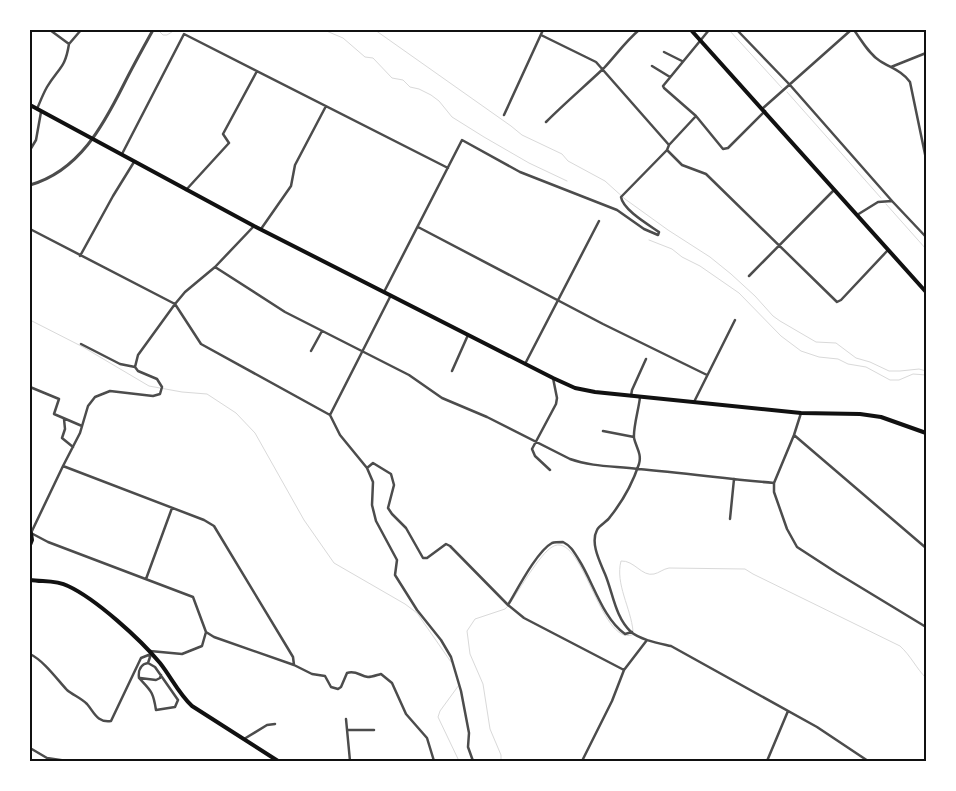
<svg xmlns="http://www.w3.org/2000/svg" width="956" height="791" font-family="'Open Sans',sans-serif">
<rect width="100%" height="100%" fill="#fff"/>
<g fill="none" stroke-linecap="round" stroke-linejoin="round">
<!-- stream -->
<path stroke="#d9d9d9" stroke-width="1" d="M83 30H85
M158 30 163 35H167L175 30
M324 30 343 38 365 57 373 58 392 78 403 80 410 87 419 89 431 95 439 101 452 117 484 137 529 163 567 181
M375 30 511 126 522 135 562 154 568 161 605 181 625 199 668 230 710 257 731 274 755 296 773 316 780 321 816 342 836 343 856 358 870 362 889 371H900L919 369 926 371
M729 30 782 88
M787 92 881 198
M886 204 926 249
M649 240 672 249 682 257 700 266 739 293 781 336 801 351 819 357 838 359 848 364 866 367 890 380H899L913 374 926 375
M30 320 83 347 149 386 182 392 207 394 236 413 255 433 304 520 334 563 405 604 417 613 451 662
M511 602C519 590 540 554 552 547 582 528 600 646 632 635
M633 631C631 608 615 584 621 561 634 560 642 577 654 574 659 573 663 569 669 568L745 569 753 574 900 646C911 656 916 668 926 678
M459 761 438 717 440 711 459 685
M501 761V755L490 729 483 684 470 654 467 631 475 619 505 609 508 606"/>
<!-- minor -->
<path stroke="#4c4c4c" stroke-width="2.5" d="M709 30 663 86 664 88 696 116 723 149 728 148 765 111
M737 30 790 85 892 201
M854 30C862 41 869 54 880 61 891 68 902 71 910 82L926 159
M541 35 596 62 669 145
M69 44 81 30
M664 52 682 61
M652 66 670 77
M891 67 926 53
M37 109C40 102 43 94 47 87 59 67 65 69 69 44L50 30
M762 109 851 30
M504 115 543 30
M546 122C565 103 585 86 604 68 616 55 626 41 639 30
M30 150 36 140 41 112
M667 150 682 165 706 174 837 302 841 300 888 250
M122 154 184 34 448 168
M186 190 229 143 223 134 257 71
M857 215 878 202 892 201 926 237
M418 227 603 324 707 375
M30 229 175 304 201 344 330 415 340 435 367 468 373 482 372 505 376 521 397 560 395 575 417 610 441 640 451 657 461 691 469 733 468 747 473 761
M261 229 291 186 295 165 326 106
M80 256 113 196 134 162
M215 267 285 312 409 375 442 398 487 417 570 459C592 467 615 466 638 469 684 473 729 479 774 483
M749 276 834 190
M384 292 462 140 520 172 617 210 644 229 658 235 659 232C649 225 623 210 621 197L667 150 669 145 696 116
M81 344 120 364 135 367
M311 351 322 331
M525 364 599 221
M452 371 468 335
M30 387 59 399 54 414 82 426
M631 396 632 390 646 359
M640 397C639 408 633 428 634 438 636 447 642 454 639 464 633 482 622 502 610 517 607 522 599 525 597 530 590 543 600 562 605 574 613 593 615 617 631 632 641 640 658 643 671 646L817 727 868 761
M694 402 735 320
M801 413 794 435 774 483V492L787 529 797 547 837 573 926 627
M330 415 391 295
M64 419 65 429 62 438 73 447
M603 431 634 437
M794 435 926 548
M63 466 204 520 214 526 287 647 293 657 294 665 214 637 206 632
M367 468 373 463 391 474 394 485 388 508 392 514 406 528 423 558H427L446 544 450 546 508 605 524 618 624 670
M550 470 535 456 532 449 556 404 557 398 553 378
M730 519 734 479
M146 579 172 508
M508 605C517 590 537 551 552 543 555 542 559 542 563 542 571 546 574 552 579 560 593 582 603 619 625 634L632 632
M150 651 182 654 202 646 206 632 193 597 48 542 31 533 63 466 80 433 88 406 95 397 110 391 153 396 160 394 162 387 157 379 138 371 135 367 138 355 175 304 185 292 215 267 254 226
M30 654C44 661 56 678 67 690 73 695 81 698 87 704 94 712 97 723 111 721L141 658 151 654
M148 663 155 667 178 700 175 707 156 710C153 691 151 691 139 678 138 670 141 664 148 663L151 654
M294 665 312 674 325 676 331 687 338 689 341 687 347 673C356 670 360 676 368 677 372 677 377 675 381 674L392 683 406 714 427 738 434 761
M140 678 156 680 160 678 161 675
M346 719 350 761
M347 730H374
M244 739 267 725 275 724
M30 748 47 758 67 761
M582 761 612 701 624 670 647 640
M767 761 788 711"/>
<!-- tertiary -->
<path stroke="#4c4c4c" stroke-width="3" d="M30 185C79 171 103 126 124 84 133 66 143 48 153 30"/>
<!-- secondary -->
<path stroke="#111" stroke-width="4" d="M691 30 926 292"/>
<!-- primary -->
<path stroke="#111" stroke-width="4" d="M30 105 254 226 553 378 575 388 595 392 801 413 860 414 881 417 926 433
M30 545 32 540 31 533
M30 580C43 582 56 580 68 586 96 599 140 639 160 663 171 677 179 694 192 706L278 761"/>
</g>
<!-- border -->
<rect width="956" height="791" fill="none" stroke="#ffffff" stroke-width="62"/>
<rect x="31" y="31" width="894" height="729" fill="none" stroke="#111" stroke-width="2"/>
</svg>
